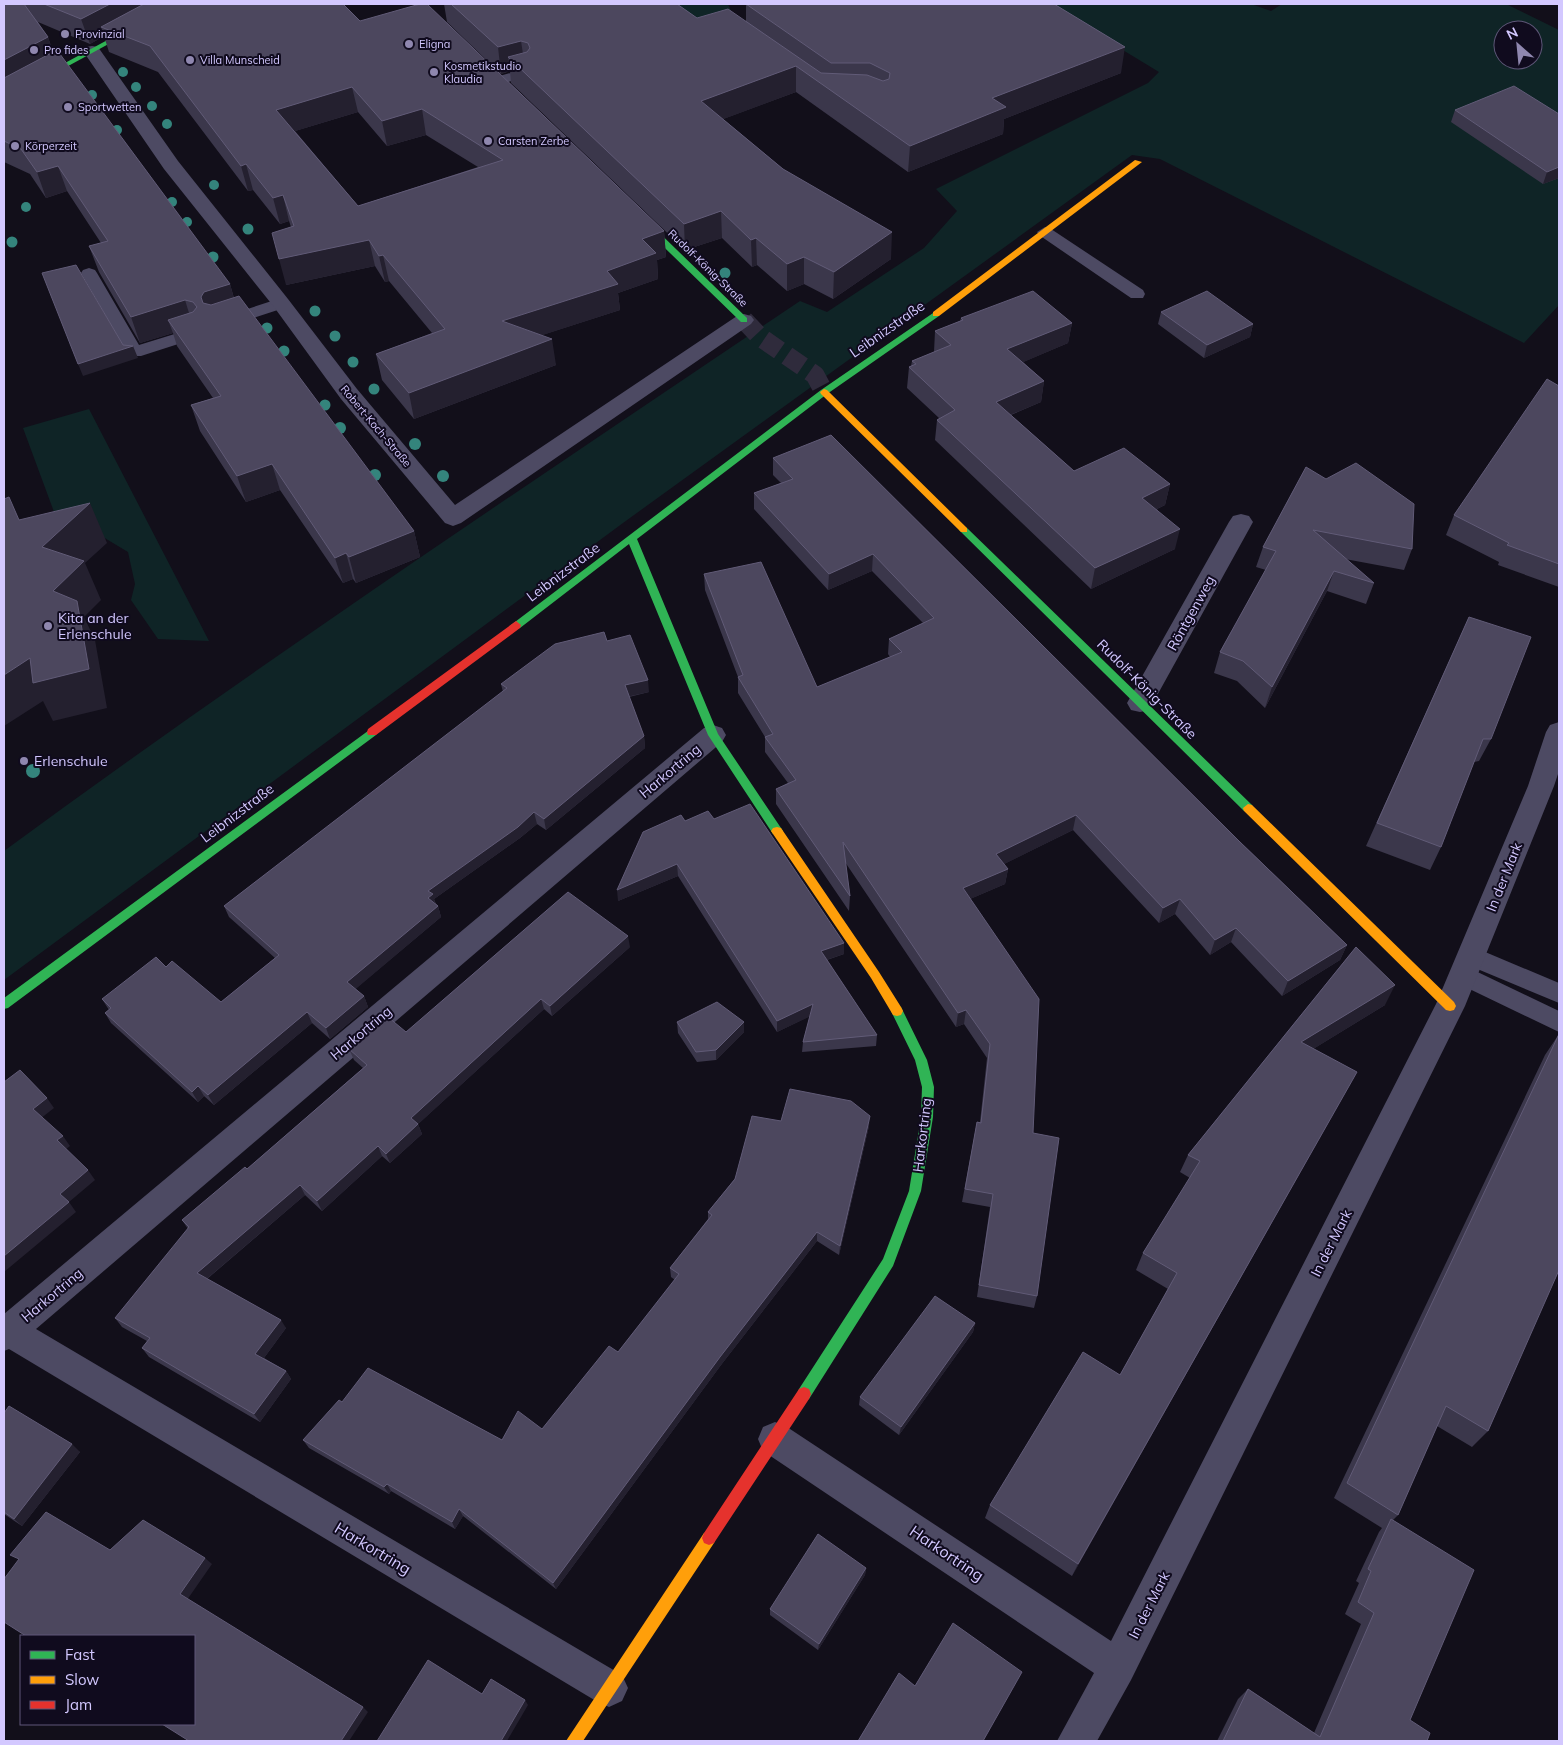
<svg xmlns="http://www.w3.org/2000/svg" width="1563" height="1745" font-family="Mulish,sans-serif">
<rect width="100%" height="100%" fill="#120f1a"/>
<!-- green -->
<path fill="#0f2426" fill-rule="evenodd" d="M643 4H728L731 11 720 25Z
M1047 4H1251L1271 11 1282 4H1506L1559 30V305L1524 343 1160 159 1132 155 623 523 4 980V851C264 660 533 481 800 301L827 312 924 248 957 211 936 189 1148 83 1159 72ZM1503 30H1533V60H1503Z
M89 409 209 641 158 639 131 600 135 584 128 552 93 531 57 520 23 428Z"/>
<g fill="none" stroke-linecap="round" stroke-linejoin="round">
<!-- secondary-tunnel -->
<path stroke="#2f2b3c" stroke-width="19" stroke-dasharray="19 9" stroke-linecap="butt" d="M744 320 760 337 815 375 824 392"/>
<!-- lane -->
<path fill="#4d4a63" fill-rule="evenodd" d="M525 69 530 70 532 73 530 76 497 85 490 81 492 78Z
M1045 227 1051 229 1143 290 1145 294 1143 298H1131L1039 235 1037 232Z
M89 268 95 270 97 273 139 345 194 328 200 329 203 333 200 337 141 356H129L81 273 83 270Z
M281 298 287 299 289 303 287 307 223 328 217 327 215 323 217 319Z
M1471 946 1559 983V1003L1463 963 1459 956 1463 949Z
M1463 965 1559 1011V1032L1455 982 1451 975 1455 968Z"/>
<!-- street -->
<path fill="#4d4a63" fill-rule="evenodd" d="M92 46 98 47 178 161 288 299 357 389 455 505 737 316 744 314 751 316 754 320 751 324 461 523 453 526 445 523 341 399 274 307 164 169 83 51 86 47Z
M1241 514 1249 516 1253 522 1149 710 1140 712 1131 710 1127 703 1131 696 1229 522 1233 516Z
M1559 722V771L1554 786 1465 1006 1131 1680 1097 1741H1057L1094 1673 763 1451 758 1439 763 1427 775 1422 787 1427 1111 1641 1436 1004 1528 786 1546 732 1550 725Z
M713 725 722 728 726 735 722 742 36 1329 622 1675 628 1688 622 1701 609 1707 596 1701 9 1349 4 1351V1314L704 728Z"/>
<!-- fast -->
<path fill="#30b455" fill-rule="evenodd" d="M174 4H182L4 101V96Z
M635 215H641L747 318V322H741L635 219Z
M936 311 939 312V316L827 394 637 539 718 734 781 828 783 831 781 834H773L708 735 629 544 520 628 516 629 511 625 821 390Z
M964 527 967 528 1252 805 1253 808 1252 811H1244L961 532 959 530Z
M372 728 376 729 377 732 376 735 8 1008 4 1009V998Z
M897 1006 901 1007 927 1060 934 1087 933 1117 921 1191 893 1266 809 1399 804 1401 799 1399 797 1394 799 1389 883 1259 909 1191 921 1117 922 1087 915 1060 891 1011 893 1007Z"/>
<!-- slow -->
<path fill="#ff9f0a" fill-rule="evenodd" d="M1135 160 1142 162 939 316H933V312Z
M824 389 827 390 967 528V532H961L821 394 820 392Z
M1248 804 1252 805 1454 1002 1456 1006 1454 1010 1450 1011 1446 1010 1244 811 1243 808Z
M777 827 781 828 879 972 901 1007 903 1011 901 1015 897 1016 893 1015 871 978 773 834 771 831 773 828Z
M709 1531 714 1533 716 1538 714 1543 583 1741H566L704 1533Z"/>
<!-- jam -->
<path fill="#e5322d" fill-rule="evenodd" d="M516 621 521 625 520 628 376 735H368L367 732 368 729Z
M804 1387 809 1389 811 1394 809 1399 714 1543 709 1545 704 1543 702 1538 704 1533 799 1389Z"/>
</g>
<!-- trees -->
<g fill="#34847c">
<circle cx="123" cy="72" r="5"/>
<circle cx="136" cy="87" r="5"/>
<circle cx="92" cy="95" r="5"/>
<circle cx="152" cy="106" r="5"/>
<circle cx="167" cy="124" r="5"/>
<circle cx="117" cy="130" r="5"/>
<circle cx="214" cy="185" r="5"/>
<circle cx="172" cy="202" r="5"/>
<circle cx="26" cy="207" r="5"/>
<circle cx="187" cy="222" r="5"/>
<circle cx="248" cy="229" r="5.5"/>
<circle cx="12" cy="242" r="5.5"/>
<circle cx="213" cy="257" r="5.5"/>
<circle cx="725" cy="273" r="5.5"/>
<circle cx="315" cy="311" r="5.5"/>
<circle cx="267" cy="328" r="5.5"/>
<circle cx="335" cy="336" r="5.5"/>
<circle cx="284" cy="351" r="5.5"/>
<circle cx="353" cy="362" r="5.5"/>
<circle cx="374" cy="389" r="5.5"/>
<circle cx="325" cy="405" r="5.5"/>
<circle cx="340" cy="428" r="6"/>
<circle cx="415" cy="444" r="6"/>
<circle cx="375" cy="475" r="6"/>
<circle cx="443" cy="476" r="6"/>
<circle cx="33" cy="771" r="7"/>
</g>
<!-- wall -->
<path fill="#3b374b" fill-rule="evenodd" d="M4 4H343L360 21 664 231 666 257 657 260 658 279 618 293 620 310 542 335 556 365 414 419 382 380 376 354 432 333 389 281 385 282 375 266 286 285 291 227 289 221 280 224 253 190 248 191 158 72 109 52 104 36 90 44 38 22 48 37 53 52 230 284 234 298 414 531 420 557 356 583 353 579 343 583 280 490 246 502 200 431 191 405 213 398 177 346 173 333 140 343 99 272 89 246 101 243 67 191 46 198 30 174 4 162ZM358 112 387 146 426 135 478 167 358 206 295 131Z
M444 4H677L697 18 746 21V4L1121 73 1004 119 1003 134 908 172 796 92 723 119 891 259 833 299 804 284 787 291 757 265 752 267 722 238 685 250 511 83 510 71 501 74 447 22Z
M1455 110 1559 178 1543 184 1451 122Z
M1161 312 1253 324 1250 337 1204 358 1158 324Z
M961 318 1072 323 1068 343 1023 362 1044 381 1041 402 1011 415 1074 471 1170 484 1165 505 1157 509 1175 549 1091 589 935 440 937 420 939 418 907 388 909 367 911 366 912 361 934 352 935 331 960 321Z
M1559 386V587L1498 565 1499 562 1446 535 1454 515Z
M773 458 1239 841 1347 945 1340 960 1282 996 1231 942 1210 955 1175 914 1159 923 1073 830 1004 864 1008 869 1005 884 970 899 1033 1133 1037 1296 1034 1308 977 1297 990 1207 962 1202 977 1122H980L987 1058 964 1024 956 1027 845 862 850 896 849 911 776 804V789L788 783 765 752V737L738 693V677L705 590 704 574 817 687 890 657 888 654 889 639 923 623 872 571 828 590 754 509V493L781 483 773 475Z
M1306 467 1412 549 1404 570 1345 559 1374 583 1366 604 1327 591 1265 708 1237 681 1214 673 1220 652 1266 570 1256 567 1263 547Z
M1469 617 1491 739 1479 761 1474 762 1441 847 1430 870 1366 846Z
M607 641 649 692 629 697 644 736 645 748 546 830 537 824 520 838 434 899 436 904 438 906 441 917 355 989 364 996 368 1007 330 1039 312 1023 214 1105 204 1096 198 1102 111 1023 105 1013 109 1010 102 999 166 967 221 1002 275 958 229 917 224 906 503 692 501 684Z
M714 819 844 943V954L827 960 877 1035 876 1046 802 1052 803 1042 810 1016 777 1032 678 876 618 901 685 821Z
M630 947 552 1016 544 1009 418 1124 422 1134 390 1163 382 1156 322 1211 305 1195 207 1279 286 1328 264 1358 286 1371 291 1379 260 1422 149 1357 142 1348 147 1341 122 1327 115 1318 188 1229 182 1220 247 1169 363 1068 354 1060 349 1049 406 1032Z
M1356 947 1385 1005 1313 1049 1346 1091 1072 1576 985 1518 990 1505 1120 1375 1168 1289 1136 1270 1143 1253 1190 1178 1180 1172 1188 1155Z
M677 1022 744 1032 716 1060 697 1062 678 1033Z
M1559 1034 1488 1431 1472 1447 1437 1426 1398 1515 1393 1520 1410 1720 1427 1741H1217L1238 1699 1248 1689 1314 1733 1361 1624 1345 1614 1359 1583 1356 1581 1379 1532 1382 1528 1334 1498 1545 1055Z
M781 1121 869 1126 839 1255 817 1241 721 1365 556 1589 463 1516 455 1529 391 1491 389 1494 309 1448 303 1440 342 1402 502 1440 542 1429 618 1352 675 1280 671 1277 670 1268 708 1219V1212Z
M975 1323 973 1332 899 1435 859 1405 860 1397Z
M4 1413 80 1452 22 1526 4 1514Z
M866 1568 865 1575 818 1650 770 1615V1609Z"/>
<!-- shaded-wall -->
<path fill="#24202f" d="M110 4H164L101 27 104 36 90 44 81 19Z
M48 37 56 62 4 90V60Z
M521 41 525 67 508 57 510 71 501 74 498 47Z
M1125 47 1121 73 1004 119 1003 134 908 172 910 146 992 98Z
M796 66V92L702 127 701 101Z
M352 87 358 112 282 135 276 110Z
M422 109 426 135 387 146 382 121Z
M246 164 253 190 248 191 241 166Z
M58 166 67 191 46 198 37 172Z
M1559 167V178L1543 184 1547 172Z
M283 195 289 221 280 224 273 198Z
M721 211 722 238 685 250 684 224Z
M664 231 666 257 657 260 658 279 618 293 620 310 506 347 502 321 642 239Z
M892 232 891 259 833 299 834 272Z
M756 238 757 265 752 267 751 240Z
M369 240 375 266 286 285 279 259Z
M383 255 389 281 385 282 379 256Z
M804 257V284L787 291V264Z
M230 284 237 310 209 323 201 297 204 292Z
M185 300 193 326 168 320 173 333 140 343 131 317Z
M1072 323 1068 343 1005 370 1007 349Z
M1253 324 1250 337 1204 358 1207 345Z
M552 339 556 365 414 419 409 393Z
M133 346 138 358 83 376 78 364Z
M1044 381 1041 402 993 422 996 402Z
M272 464 280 490 246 502 237 476Z
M1170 484 1165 505 1138 518 1142 498Z
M90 503 107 543 85 563 101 600 84 617 95 640 107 708 53 721 43 701 4 726V675L42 547Z
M1180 529 1175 549 1091 589 1095 568Z
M414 531 420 557 356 583 349 557Z
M346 553 353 579 343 583 335 558Z
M873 554 872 571 828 590 829 574Z
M1334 571 1327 591 1265 708 1272 687Z
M648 680 649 692 626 697 625 685Z
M644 736 645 748 546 830 544 819Z
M534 812 537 824 520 838 434 899 436 906 428 898V891Z
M1076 815 1073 830 994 869 996 854Z
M677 864 678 876 618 901 617 890Z
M1008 869 1005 884 961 903 963 888Z
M1180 899 1175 914 1159 923 1163 908Z
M438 906 441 917 351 993 347 982Z
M1236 928 1231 942 1210 955 1215 940Z
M628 936 630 947 552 1016 550 1006Z
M844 943V954L820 962 821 951Z
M1347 945 1340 960 1282 996 1288 981Z
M1395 985 1385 1005 1292 1062 1301 1042Z
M364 996 368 1007 330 1039 326 1028Z
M541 999 544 1009 414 1128 411 1118Z
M813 1004V1015L777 1032V1021Z
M966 1010 964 1024 956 1027 958 1013Z
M307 1012 312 1023 214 1105 208 1095Z
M744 1022V1032L716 1060V1050Z
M1357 1072 1346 1091 1072 1576 1078 1564Z
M198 1086 204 1096 198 1102 192 1092Z
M47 1098 54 1108 40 1119 33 1109Z
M870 1116 869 1126 839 1255 840 1246Z
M418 1124 422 1134 390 1163 386 1154Z
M63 1136 70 1146 65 1150 57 1140Z
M378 1146 382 1156 322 1211 317 1201Z
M88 1170 95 1180 69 1202 76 1212 4 1272V1256L60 1194Z
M300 1185 305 1195 203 1282 197 1273Z
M817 1232V1241L721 1365 556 1589 553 1583 720 1357Z
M281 1320 286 1328 261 1362 255 1354Z
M975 1323 973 1332 899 1435 901 1427Z
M286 1371 291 1379 260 1422 254 1414Z
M72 1444 80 1452 22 1526 14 1519Z
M387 1484 391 1491 389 1494 384 1487Z
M459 1509 463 1516 455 1529 452 1522Z
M205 1558 212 1564 187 1600 180 1594Z
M866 1568 865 1575 818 1650 819 1644Z
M525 1700 528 1705 507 1741H501Z
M363 1707 368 1712 349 1741H341Z"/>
<!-- building -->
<path fill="#4c475e" stroke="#615b77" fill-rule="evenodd" d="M4 4H24L48 37 4 60Z
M44 4H110L81 19Z
M144 4H343L360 21 420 4H427L664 231 642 239 656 253 607 271 618 284 502 321 552 339 409 393 376 354 445 329 383 255 379 256 369 240 279 259 272 233 294 226 283 195 273 198 246 164 241 166 150 46 101 27ZM352 87 382 121 422 109 503 160 358 206 276 110Z
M451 4H677L697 18 728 9 821 73 867 75 883 81 889 79 890 73 870 63H831L746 4H1054L1125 47 992 98 1006 107 910 146 796 66 701 101 783 169 892 232 834 272 804 257 787 264 756 238 751 240 721 211 684 224 508 57 527 52 530 48 528 43 521 41 498 47Z
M57 50 230 284 204 292 201 297 203 303 211 305 239 296 414 531 349 557 346 553 335 558 272 464 237 476 191 405 221 396 168 320 193 312 197 307 193 302 185 300 131 317 89 246 108 241 58 166 37 172 21 149 4 141V78Z
M1514 86 1559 114V167L1547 172 1455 110Z
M76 265 123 345 133 346 78 364 42 273Z
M1033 291 1072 323 1007 349 1044 381 996 402 1074 471 1124 448 1170 484 1142 498 1180 529 1095 568 937 420 955 410 909 367 916 364 912 361 951 345 935 331 963 320 961 318Z
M1207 291 1253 324 1207 345 1161 312Z
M1547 379 1559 386V564L1507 545 1509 543 1454 515Z
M831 435 1239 841 1347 945 1288 981 1236 928 1215 940 1180 899 1163 908 1076 815 996 854 1008 869 963 888 1039 999 1033 1133 1059 1138 1037 1296 979 1285 993 1194 965 1189 977 1122 981 1123 990 1044 966 1010 958 1013 843 842 850 896 776 789 796 780 765 737 773 734 738 677 743 675 704 574 761 562 817 687 902 652 889 639 934 618 873 554 829 574 754 493 793 479 773 458Z
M1356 463 1414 504 1412 549 1313 530 1374 583 1334 571 1272 687 1243 661 1220 652 1276 551 1263 547 1306 467 1326 479Z
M9 497 19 520 90 503 42 547 84 561 53 591 77 601 89 669 33 683 30 658 4 675V499Z
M1469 617 1531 637 1491 739H1483L1441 847 1377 823Z
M604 632 607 641 630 635 648 680 625 685 644 736 544 819 534 812 518 827 428 891 433 894 428 898 438 906 347 982 364 996 326 1028 307 1012 208 1095 198 1086 192 1092 105 1013 111 1008 102 999 156 957 166 967 172 961 221 1002 279 955 224 906 507 688 501 684 555 644Z
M750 804 844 943 821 951 877 1035 803 1042 813 1004 777 1021 677 864 617 890 643 832 681 815 685 821 708 811 714 819Z
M568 892 628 936 550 1006 541 999 411 1118 418 1124 386 1154 378 1146 317 1201 300 1185 197 1273 281 1320 255 1354 286 1371 254 1414 142 1348 150 1338 115 1318 189 1227 182 1220 245 1167 247 1169 367 1065 349 1049 388 1017 406 1032Z
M1356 947 1395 985 1301 1042 1357 1072 1078 1564 990 1505 1083 1352 1120 1375 1177 1273 1143 1253 1200 1161 1188 1155Z
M717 1002 744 1022 716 1050 696 1052 677 1022Z
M1559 1034V1270L1488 1431 1446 1406 1398 1515 1347 1483Z
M20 1070 47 1098 33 1109 63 1136 57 1140 88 1170 60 1194 69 1202 4 1256V1082Z
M790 1089 851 1101 870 1116 840 1246 817 1232 720 1357 553 1583 459 1509 452 1522 387 1484 384 1487 303 1440 339 1400 342 1402 368 1368 502 1440 518 1411 542 1429 609 1346 618 1352 679 1274 670 1268 712 1215 708 1212 735 1179 752 1116 781 1121Z
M935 1296 975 1323 901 1427 860 1397Z
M9 1406 72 1444 14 1519 4 1512V1413Z
M46 1512 110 1550 143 1520 205 1558 180 1594 363 1707 341 1741H189L162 1724H194V1636H26L4 1622V1579L19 1559 10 1555Z
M1391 1519 1474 1570 1410 1720 1430 1733 1427 1741H1223L1248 1689 1320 1737 1374 1613 1358 1602 1371 1571 1368 1569Z
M818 1534 866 1568 819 1644 770 1609Z
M953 1623 1022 1672 983 1741H858L899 1673 915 1686Z
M428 1660 482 1694 491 1679 525 1700 501 1741H377Z"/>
<!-- markers -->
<g fill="#8f87af" stroke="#100b1e" stroke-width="2">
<circle cx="65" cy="34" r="5"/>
<circle cx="409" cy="44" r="5"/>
<circle cx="34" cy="50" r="5"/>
<circle cx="190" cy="60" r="5"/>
<circle cx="434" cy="72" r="5"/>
<circle cx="68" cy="107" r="5"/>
<circle cx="488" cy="141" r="5"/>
<circle cx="15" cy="146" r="5"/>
<circle cx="48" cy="626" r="5"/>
<circle cx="24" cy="761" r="5"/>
</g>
<g text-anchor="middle" stroke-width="4" stroke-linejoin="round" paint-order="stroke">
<!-- far-poi labels -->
<g font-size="11" fill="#d3c8ff" stroke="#100b1e" text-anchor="start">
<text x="75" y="38">Provinzial</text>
<text x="419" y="48">Eligna</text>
<text x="44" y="54">Pro fides</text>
<text x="200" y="64">Villa Munscheid</text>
<text x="444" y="70">Kosmetikstudio<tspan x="444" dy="13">Klaudia</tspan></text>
<text x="78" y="111">Sportwetten</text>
<text x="498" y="145">Carsten Zerbe</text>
<text x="25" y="150">Körperzeit</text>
</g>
<!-- far-street labels -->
<g font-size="11" fill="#d3c8ff" stroke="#100b1e">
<text transform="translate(708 268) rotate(44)" y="4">Rudolf-König-Straße</text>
<text transform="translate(376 426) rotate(50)" y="4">Robert-Koch-Straße</text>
</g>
<!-- street labels -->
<g font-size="14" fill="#d3c8ff" stroke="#100b1e">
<text transform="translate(887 329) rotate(-35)" y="5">Leibnizstraße</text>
<text transform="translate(563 572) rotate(-37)" y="5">Leibnizstraße</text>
<text transform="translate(1191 613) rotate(-61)" y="5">Röntgenweg</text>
<text transform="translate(1147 689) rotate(45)" y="5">Rudolf-König-Straße</text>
<text transform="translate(670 771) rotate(-40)" y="5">Harkortring</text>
<text transform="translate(237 813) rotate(-37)" y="5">Leibnizstraße</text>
<text transform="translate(1504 877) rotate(-68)" y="5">In der Mark</text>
<text transform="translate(361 1033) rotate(-40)" y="5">Harkortring</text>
<text transform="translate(922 1135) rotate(-83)" y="5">Harkortring</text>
<text transform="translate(1331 1243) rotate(-63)" y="5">In der Mark</text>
<text transform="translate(52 1295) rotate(-40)" y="5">Harkortring</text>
<text transform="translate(1149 1605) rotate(-63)" y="5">In der Mark</text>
</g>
<!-- poi labels -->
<g font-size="14" fill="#d3c8ff" stroke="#100b1e" text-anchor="start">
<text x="58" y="623">Kita an der<tspan x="58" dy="16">Erlenschule</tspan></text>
<text x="34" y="766">Erlenschule</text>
</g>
<!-- near-street labels -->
<g font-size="16" fill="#d3c8ff" stroke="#100b1e">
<text transform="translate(373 1548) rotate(31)" y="6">Harkortring</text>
<text transform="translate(947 1553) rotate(34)" y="6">Harkortring</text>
</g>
</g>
<!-- border -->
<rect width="1563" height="1745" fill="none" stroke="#d3c8ff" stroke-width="10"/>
<!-- legend -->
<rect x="20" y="1635" width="175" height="90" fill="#100b1e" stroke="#5e5778"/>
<rect x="30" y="1651" width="25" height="8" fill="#30b455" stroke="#5e5778"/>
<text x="65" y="1660" font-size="15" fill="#d3c8ff">Fast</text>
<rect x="30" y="1676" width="25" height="8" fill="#ff9f0a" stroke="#5e5778"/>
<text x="65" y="1685" font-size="15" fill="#d3c8ff">Slow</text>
<rect x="30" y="1701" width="25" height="8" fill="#e5322d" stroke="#5e5778"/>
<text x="65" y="1710" font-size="15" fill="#d3c8ff">Jam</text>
<!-- north arrow -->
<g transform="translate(1518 45) rotate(333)"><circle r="24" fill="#100b1e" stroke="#5e5778"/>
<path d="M0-4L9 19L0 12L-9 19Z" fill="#8f87af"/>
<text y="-8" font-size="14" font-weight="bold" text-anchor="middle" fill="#d3c8ff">N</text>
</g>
</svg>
